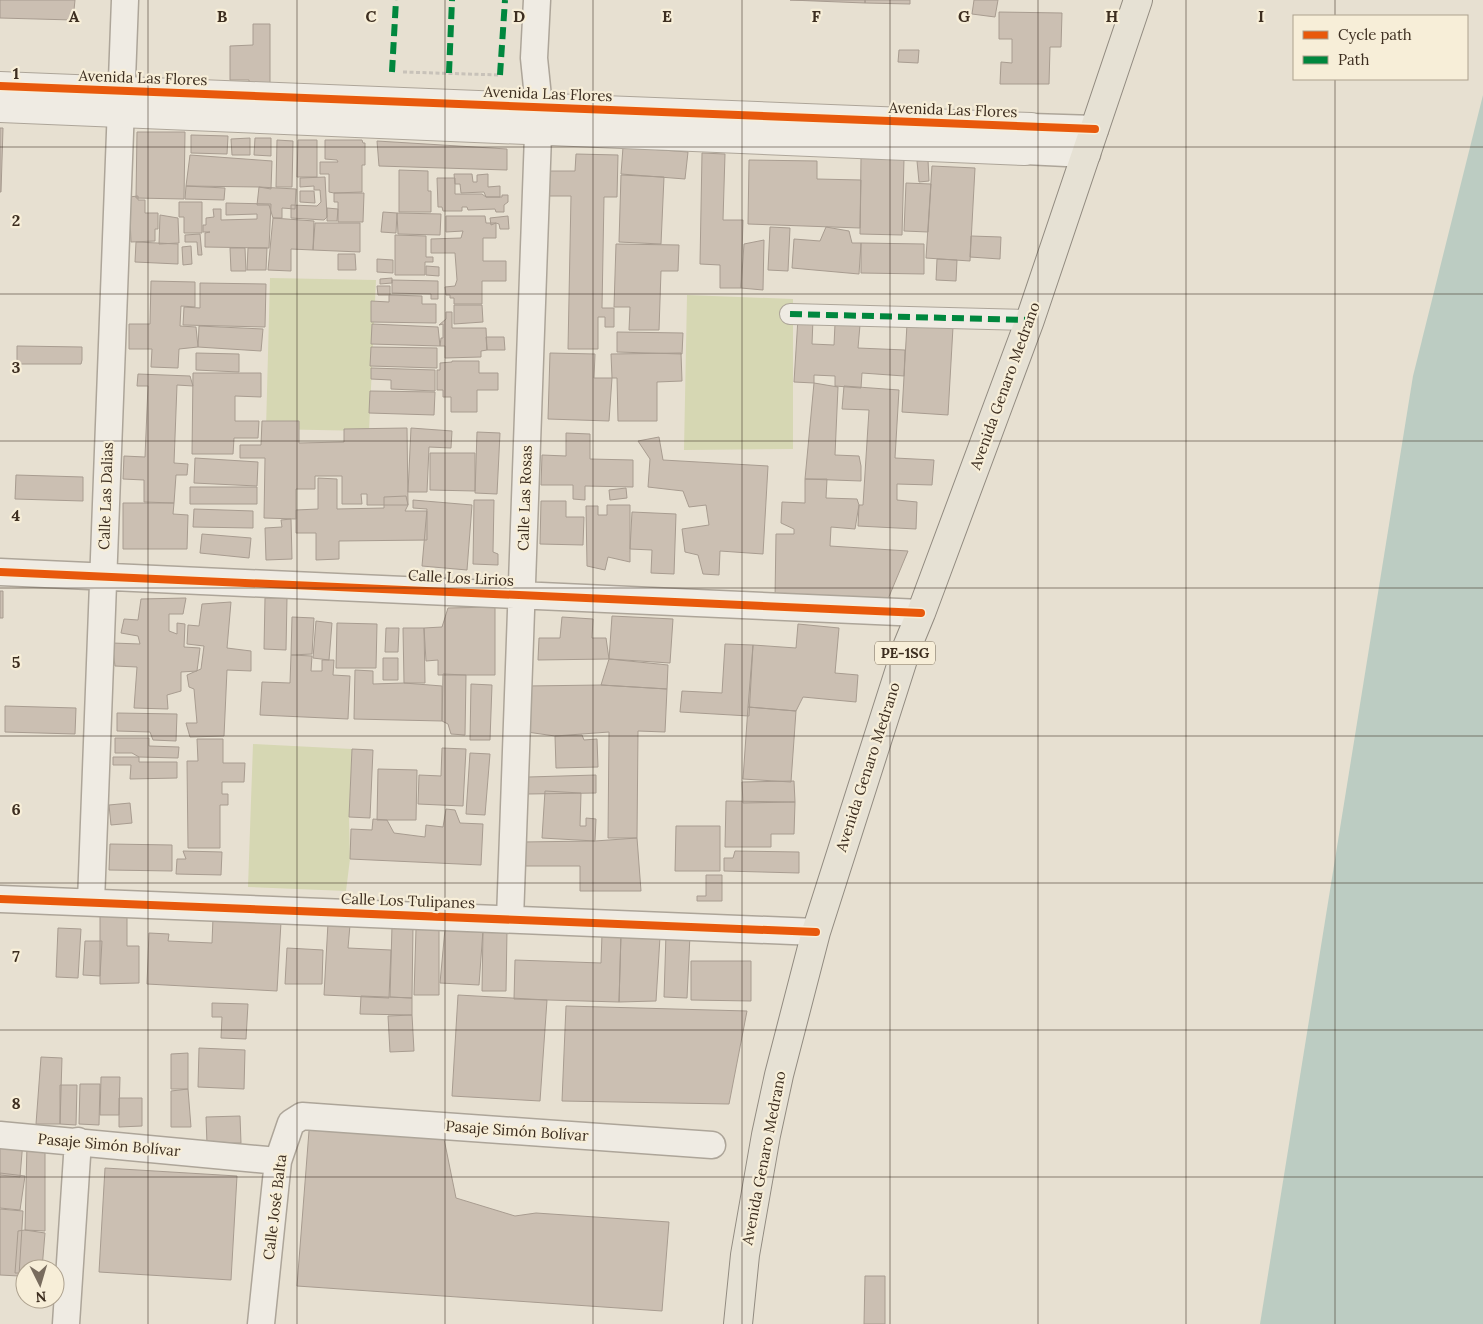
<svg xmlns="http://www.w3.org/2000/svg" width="1483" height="1324" font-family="Lora,serif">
<rect width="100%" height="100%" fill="#e7e0d1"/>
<!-- green -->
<path fill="#d6d7b3" d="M270 278 376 280 369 431 266 429Z
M687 295 793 299V449L684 450Z
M253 744 352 749 349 817 350 859 346 891 248 887Z"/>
<!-- water -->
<path fill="#bcccc2" d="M1483 95V1324H1260L1413 376Z"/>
<!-- building -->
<path fill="#cbbfb2" stroke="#a89c90" d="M0 0H75L73 20 0 18Z
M790 0H865V3Z
M865 0H910V4L865 3Z
M974 0H998L995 17 972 14Z
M999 12 1062 13 1061 47H1050L1049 84H1000L1001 62 1012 63V39H999Z
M253 24H270V91H249V80H230V46L253 45Z
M899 50H919L918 63 898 62Z
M0 128H3L1 192H0Z
M137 132H185L184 199 136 198Z
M191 135 228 136 227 154 191 153Z
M250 138V155H232L231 139Z
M255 138H271V156L254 155Z
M277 140 293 141 292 187H276Z
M298 140H317V177H297Z
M325 140H362L363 143H365V165H362V192L334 193 329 192V174H320V162H338L337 160 325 159Z
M377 141 507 149V170L379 166Z
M623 147 688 152 685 179 621 174Z
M702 153 725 154 723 220H743L741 288H720V265L700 264Z
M576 154 618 155 617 197H604L602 308H614V327H605V317H598V349H568L571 196H548V171H575Z
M190 155 272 161 271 189 259 187 186 186Z
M861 158 904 159 902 235 860 234Z
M749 160 817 161V179L861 180 860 228 748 224Z
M928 160 929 181 919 182 917 161Z
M932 166 975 168 970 261 926 258Z
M399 170 428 171V191H431V212H399Z
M454 174H472L473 182H477V175L488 174V187L500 186V197H486L484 192 461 193 460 184H455Z
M621 175 664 177 661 244 619 242Z
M325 177 327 217 324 220 291 218V205L317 206 321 202 320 190H314V186L300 187V178Z
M437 178H455V194H482L486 197H502V195H508V202L504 205V212H496L495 209 468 210 467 207H462V211H443L442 207H438Z
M906 183 931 184 928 232 904 231Z
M186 186 225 188 224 200 185 199Z
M259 187 296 189 295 209 282 208V218H273L269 205H257Z
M300 191H314L315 203 300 202Z
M334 193H364L363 222H338V202H334Z
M138 196V200H145V213H158V229H155V241L131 242 129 197Z
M179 202H202V233H184V217H179Z
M226 203 271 204 269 248 205 247V233L210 232H203V225H206V218L214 217 213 209H221V220L257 219V214L226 215Z
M327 208 338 209 337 221H327Z
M383 212 397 213 396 233 381 232Z
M397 213 441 214 440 235 398 234Z
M160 215 178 218 179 243 159 244Z
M446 216H485L486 223H496V238H483V261H506V281H482V304H454V298H450V295H446L445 287 455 286 457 280 455 253H431V239L461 238 463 231 446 232Z
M508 216 509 229H500L499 224 496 223 491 225 490 218Z
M273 218 314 221 313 250 291 249V271L268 270Z
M315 223H360V252L313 250Z
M770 227 790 228 788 271 768 270Z
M826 227 849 231 852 243H861L859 274 792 268 794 239 820 241Z
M200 234 202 255H198L197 242H185V235Z
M395 235 426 236V257H433V262H425V275H395Z
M971 236 1001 237 1000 259 970 257Z
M764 240 763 290 741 288 744 244Z
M136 242 178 244V264L135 262Z
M861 243 924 244V274L861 273Z
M616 244 679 245 678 271H661L659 330H629L630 307H614Z
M191 246 192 264 183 265 182 247Z
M230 248H245L246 271H231Z
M248 248H267L266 270H247Z
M338 254H355L356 270H338Z
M377 259 393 260V273L377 272Z
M937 259 957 260 956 281 936 280Z
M426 266 439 267V276L426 275Z
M392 278V283L380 284V279Z
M392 280 438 281V299H431V294L392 293Z
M151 281 195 282V307L181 306 180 326 196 327 198 347 179 349 178 368 151 367 152 349H129V324H150Z
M200 283 266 284 265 327 183 325 184 307 200 308Z
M377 286H390V295H378Z
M389 295 422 296V304H436V323L371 322V301L389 302Z
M454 305H482L483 322 454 324Z
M446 312H452V328H486L487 350 481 351V357L445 358V346H440L441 338H443V324L439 325 446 319Z
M798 318 813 319 812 344 834 345 835 324 860 325 858 348 905 350 904 376 862 373 861 388 835 386V376L814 375V383L794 382Z
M372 324 438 327 440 346 371 344Z
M907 324 953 327 948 415 902 412Z
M199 326 263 329 261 351 198 347Z
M617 332 683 333 682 354 617 352Z
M486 337H504L505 350H487Z
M17 346 82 347V360L81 364H17Z
M371 347 437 348V368L370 366Z
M196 353 239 354V372L196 370Z
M550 353 595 354 594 378H612L609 421 548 419Z
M681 353 682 381 657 382V421H618L617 378H612L611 354Z
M452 361H479V373H498V390H477V412H451V397H443V390H437V370H440V363L452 362Z
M371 368 435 370V391L391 389V380L371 379Z
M193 373H261V397L235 396V421H259L258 438H234L233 454H192Z
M138 374 190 376 193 386 177 385 174 463 188 464 187 475H176L174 503 144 502V480L123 479 124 456 145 457 148 386H137Z
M814 383 838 387 835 455 859 456 861 466V481L805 479Z
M844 386 899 390 895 458 934 460 932 485 897 484V500L917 502 916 529 858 526 859 505H863L869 410 842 409Z
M370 391 435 392 434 415 369 413Z
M262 421H299V443L344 442V429L407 428 408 505H367V494H361L362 504H342V476H315V489H296V519L264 518 265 458H240V445H261Z
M411 428 452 431 451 448 429 447 427 492H408Z
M477 432 500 433 497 494 475 493Z
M566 433 590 434V459L633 460V487L585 486V500L573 499V485H541L542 455 566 456Z
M659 437 663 460 768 466 763 554 720 551 719 575 703 574 698 555 685 552 682 529 709 525 706 505 689 507 683 491 648 487 650 459 638 441Z
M430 453H475V491L430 490Z
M195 458 258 462 257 486 194 483Z
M16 475 83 477V501L15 499Z
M318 478 337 479V509L384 508V497L406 496 408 505 405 511H427V540L339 541V559L316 560V533H296V510L318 509Z
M805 479H827L826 498 857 499 859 505 855 529 831 527 830 546 908 551 888 599 775 598 776 534H794V529L781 523 782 502 805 503Z
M190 487H257V504H190Z
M626 488 627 498 610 500 609 490Z
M413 500 472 505 467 570 422 566 427 509 413 508Z
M474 500H494L493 552 498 554V565L473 564Z
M541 501H566V517H584L583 545 540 544Z
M123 503H174L173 514 188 515 187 549H123Z
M607 505H630V562L608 557 605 570 587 566 586 506H598V515H607Z
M194 509 253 511V528L193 527Z
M632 512 676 514 674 574 651 573 652 550 630 549Z
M291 519 292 559 266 560 265 528 282 527 281 520Z
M202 534 251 538 249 558 200 553Z
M0 591H3V618H0Z
M186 598 183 614H169V631L177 634V623L185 624 184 647 200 648 197 671 181 672V691L167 695 168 709 134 708 137 667 115 666 112 643 140 644 138 636 121 633 124 619 138 620 141 599Z
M265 598H287L286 650 264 649Z
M231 602 227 648 251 651V671L227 670 224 736 190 737 186 723H197L194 689 189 687 187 675 201 669 204 646 187 644 188 625 199 626 202 604Z
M495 607V675H438V660L426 661 424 628 442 627 448 608Z
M612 616 673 619 670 663 609 659Z
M292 617 314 618 312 654 291 655Z
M562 617 593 619 592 638H606L609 659 538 660 539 638H560Z
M316 621 332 623 329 660 313 658Z
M337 623 377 624 376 668H336Z
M798 624 839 628 835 673 858 675 856 702 803 697 796 711 748 707 753 645 796 648Z
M386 628H399L398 652H385Z
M403 628H424L425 683H404Z
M725 644 753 645 749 716 680 712 682 691 722 693Z
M291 655 312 656 311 671H322V660H334L333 675 350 676 348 719 260 715 262 682 290 683Z
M383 658H398V680H383Z
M609 659 668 665 667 689 601 685Z
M355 670 373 671V684L404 683 442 686V721L354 719Z
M443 674 466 675 465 735 451 734 448 724 442 721Z
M471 684 492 685 490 740H470Z
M601 685 667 689 665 732 638 731 637 838H608L609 732 555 736 527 732V686Z
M5 706 76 708 75 734 5 732Z
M748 707 796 711 791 782 743 779Z
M117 713 177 714 176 741 153 740 150 732 117 731Z
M582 735 584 740 597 739 598 767 556 768 555 736Z
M115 738H149V746L179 747 178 758 139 757 132 753H115Z
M197 739H223V763H245L244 782H222V794H228V805H220V848H188L187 761H198Z
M442 748 466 749 463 806 418 804 419 775 441 776Z
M352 749 373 750 370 818 349 817Z
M470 753 490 754 485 815 466 814Z
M113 757H139V762H177V778L130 779 131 765H113Z
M378 769 417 770 416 820H377Z
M596 775V793L528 794V777Z
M794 781 795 802 743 803 742 782Z
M545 791 581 793 580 826H586V818L596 819 595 841 542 838Z
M726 801 795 802 794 834H771V847H725Z
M130 803 132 823 111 825 109 805Z
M446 809 455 810 460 823 483 824 481 865 350 859 351 829 372 830 373 819 387 820 394 833 425 837 426 825 443 827Z
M676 826H720V871H675Z
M637 838 641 891H580V866H522V842L595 841Z
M110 844 172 845V871L109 870Z
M183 851 222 852 221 875 176 874 177 859H186Z
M735 851 799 852V873L724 871V858H733Z
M706 875H722V901H697V896H706Z
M100 913H127V946H139V983L100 984Z
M213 918 281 922 277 991 147 984 149 933 169 934 168 941 212 943Z
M328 923 350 925 348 948 391 950 389 998 324 995Z
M392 926H413L412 998 390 997Z
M58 928 81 929 78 978 56 977Z
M416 929H439V995H414Z
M445 929 483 930 479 985 440 983Z
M483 930H507L506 991H482Z
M602 934H621L619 1002 514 999 515 960 601 963Z
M621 934 660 937 656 1001 619 1002Z
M666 934 690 935 687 998 664 997Z
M85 941H102L100 976 83 975Z
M287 948 323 950 322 984H285Z
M691 961H751V1001L691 1000Z
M458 995 547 1000 540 1101 452 1096Z
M361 996 412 998V1015L360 1014Z
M212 1003 248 1004 246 1039 221 1038 222 1017H212Z
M566 1006 747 1011 729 1104 562 1101Z
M412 1015 414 1051 390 1052 388 1016Z
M199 1048 245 1050 244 1089 198 1087Z
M188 1053V1089H171V1054Z
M41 1057 62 1058 60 1124H36Z
M101 1077H120L119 1115H100Z
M80 1084H100L99 1125 79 1124Z
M60 1085H77L76 1125 60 1124Z
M188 1089 191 1127H171V1091Z
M119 1098H142V1126L119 1127Z
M240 1116 241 1143 207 1144 206 1117Z
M310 1118 442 1129 456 1198 515 1216 536 1213 669 1222 662 1311 297 1286Z
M0 1139 23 1141 20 1177 0 1175Z
M45 1143V1231L25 1230 27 1144Z
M105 1168 237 1176 231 1280 99 1272Z
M0 1173 25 1176 20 1210 0 1208Z
M0 1209 23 1211 19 1276 0 1275Z
M25 1230 45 1233 42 1269H25V1273H15L18 1231Z
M865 1276H885V1324H864Z"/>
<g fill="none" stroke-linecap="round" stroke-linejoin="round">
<defs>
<path id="pedestrian" d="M790 314 1030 320"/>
<path id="minor" d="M1031 127 1095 129
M1025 151 1087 154
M0 572 921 613
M0 899 816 932
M91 902 125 0
M510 919 539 107 534 58 537 0
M0 1135 278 1161
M66 1324 78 1141
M261 1324 278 1161 291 1123 302 1116 712 1145"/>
<path id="tertiary" d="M0 86 1031 127
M0 108 1025 151"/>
<path id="primary" d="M738 1324 745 1255 766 1135 779 1075 816 932 907 647 921 613 1030 320 1138 0"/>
</defs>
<!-- pedestrian casing -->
<use href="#pedestrian" stroke="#ada599" stroke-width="22"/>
<!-- minor casing -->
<use href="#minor" stroke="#ada599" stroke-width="29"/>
<!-- tertiary casing -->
<use href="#tertiary" stroke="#ada599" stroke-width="30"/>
<!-- primary casing -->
<use href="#primary" stroke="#928b80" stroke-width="30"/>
<!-- path -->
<path stroke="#c8c2b9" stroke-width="3" stroke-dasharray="4 2.5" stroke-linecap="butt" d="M403 72 500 75"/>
<!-- pedestrian -->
<use href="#pedestrian" stroke="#efebe3" stroke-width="20"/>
<!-- minor -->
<use href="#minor" stroke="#efebe3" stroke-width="26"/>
<!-- tertiary -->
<use href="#tertiary" stroke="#efebe3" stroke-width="28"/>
<!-- primary -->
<use href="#primary" stroke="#e6e1d4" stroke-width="28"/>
<!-- quiet -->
<path stroke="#00873e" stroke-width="6" stroke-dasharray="12 6" stroke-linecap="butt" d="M392 72 396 0
M449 73 452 0
M500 75 505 0
M790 314 1030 320"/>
<defs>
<path id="cycleway" d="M0 86 1095 129
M0 572 921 613
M0 899 816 932"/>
</defs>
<!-- cycleway casing -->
<use href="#cycleway" stroke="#f7eed8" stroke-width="11"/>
<!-- cycleway -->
<use href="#cycleway" stroke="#e8590c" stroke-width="8"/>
</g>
<!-- grid -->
<path fill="none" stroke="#3d2e20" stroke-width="1" stroke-opacity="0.55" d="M148 0V1324M297 0V1324M445 0V1324M593 0V1324M742 0V1324M890 0V1324M1038 0V1324M1186 0V1324M1335 0V16M1335 79V1324M0 147H1483M0 294H1483M0 441H1483M0 588H1483M0 736H1483M0 883H1483M0 1030H1483M0 1177H1483"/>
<g text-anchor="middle" stroke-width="4.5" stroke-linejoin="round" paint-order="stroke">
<!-- shield labels -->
<rect fill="#f7eed8" stroke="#756857" stroke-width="1" x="875" y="641.5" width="60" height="23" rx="4"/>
<g font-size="14" font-weight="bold" fill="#3d2e20">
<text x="905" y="658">PE-1SG</text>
</g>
<!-- street labels -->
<g font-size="15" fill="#3d2e20" stroke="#f7eed8">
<text transform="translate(143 78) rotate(2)" y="5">Avenida Las Flores</text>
<text transform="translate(548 94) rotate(2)" y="5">Avenida Las Flores</text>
<text transform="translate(953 110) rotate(2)" y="5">Avenida Las Flores</text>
<text transform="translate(1005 386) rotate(-70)" y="5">Avenida Genaro Medrano</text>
<text transform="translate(106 496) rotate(-88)" y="5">Calle Las Dalias</text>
<text transform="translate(525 498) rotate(-88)" y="5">Calle Las Rosas</text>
<text transform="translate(461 578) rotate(3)" y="5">Calle Los Lirios</text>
<text transform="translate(868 767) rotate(-72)" y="5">Avenida Genaro Medrano</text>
<text transform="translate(408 901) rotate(2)" y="5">Calle Los Tulipanes</text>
<text transform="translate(517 1131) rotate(4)" y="5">Pasaje Simón Bolívar</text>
<text transform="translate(109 1145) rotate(5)" y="5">Pasaje Simón Bolívar</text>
<text transform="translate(764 1158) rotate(-79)" y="5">Avenida Genaro Medrano</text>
<text transform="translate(275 1207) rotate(-83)" y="5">Calle José Balta</text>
</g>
</g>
<g font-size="16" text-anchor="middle" font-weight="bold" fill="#3d2e20" stroke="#f7eed8" stroke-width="4.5" stroke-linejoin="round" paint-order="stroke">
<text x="74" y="22">A</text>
<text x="222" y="22">B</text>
<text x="371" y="22">C</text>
<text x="519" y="22">D</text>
<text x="667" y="22">E</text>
<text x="816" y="22">F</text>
<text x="964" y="22">G</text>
<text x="1112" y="22">H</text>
<text x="1261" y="22">I</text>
<text x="16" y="79">1</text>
<text x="16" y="226">2</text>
<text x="16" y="373">3</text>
<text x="16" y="521">4</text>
<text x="16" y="668">5</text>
<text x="16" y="815">6</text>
<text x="16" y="962">7</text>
<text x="16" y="1109">8</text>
</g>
<!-- legend -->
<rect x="1293" y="15" width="175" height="65" fill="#f7eed8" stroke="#ada18e"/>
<rect x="1303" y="31" width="25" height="8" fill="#e8590c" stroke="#ada18e"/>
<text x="1338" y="40" font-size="15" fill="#3d2e20">Cycle path</text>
<rect x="1303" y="56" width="25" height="8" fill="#00873e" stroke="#ada18e"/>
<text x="1338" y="65" font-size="15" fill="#3d2e20">Path</text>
<!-- north arrow -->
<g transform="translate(40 1284) rotate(175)"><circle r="24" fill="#f7eed8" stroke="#ada18e"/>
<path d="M0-4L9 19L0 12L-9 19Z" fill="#786c5e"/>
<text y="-8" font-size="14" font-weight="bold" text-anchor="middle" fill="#3d2e20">N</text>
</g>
</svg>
